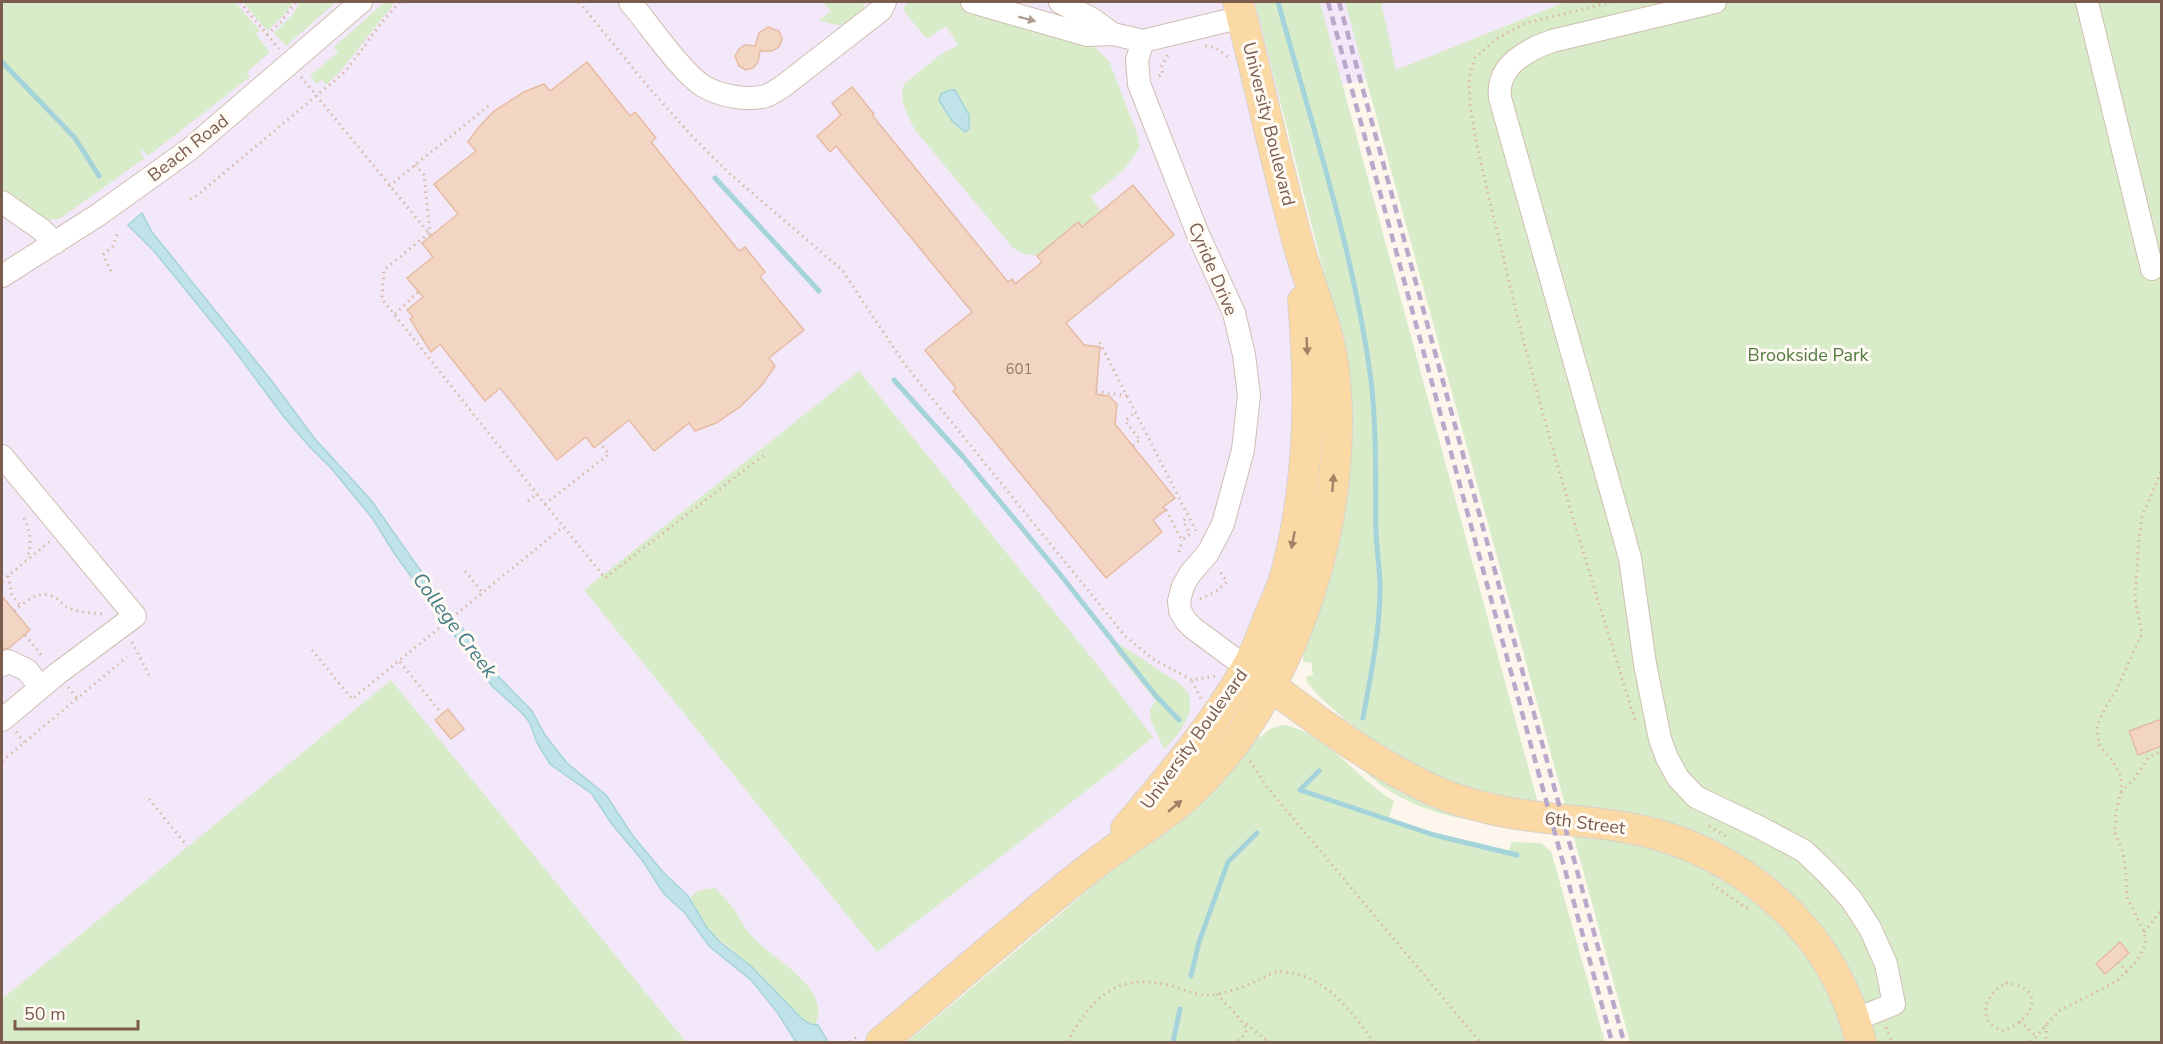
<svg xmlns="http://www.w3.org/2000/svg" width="2163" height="1044" font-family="'Nunito Sans',sans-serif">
<rect width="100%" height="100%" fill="#fdf6ec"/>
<!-- education -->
<path fill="#f3e8fa" d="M2 2H1565L1395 71 1265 105 1299 246 1309 394 1259 642 1122 833 875 1042H2Z"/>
<!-- green -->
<path fill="#d8ecc9" d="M2 2H235L260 31 256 34 269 51 268 54 247 72 250 77 148 156 143 150 140 152 145 158 61 218C39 226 19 205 2 193Z
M243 2H293L285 14 267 31Z
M300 2H336L286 46 274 33 292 15Z
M385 2H395L340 72 326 85 322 80 316 84 310 76 338 52 334 47Z
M823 2H865C856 27 842 29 819 20L831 11Z
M909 2H957L1081 40 1092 45 1109 61 1137 133 1140 147 1124 170 1091 197 1101 211 1082 227 1078 222 1037 256 1022 253 1013 248 915 130C908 116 898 100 904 84L940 55 958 45 946 26 928 38 924 36 904 11 903 8Z
M1255 2H1320L1538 803C1508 798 1477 793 1448 783 1409 768 1332 716 1307 682L1306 677 1313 675 1311 662H1303L1304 646 1344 369 1323 270Z
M1345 2H1381L1396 70 1565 2H2161V1042H1630Z
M859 371 1095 662 1153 737 1112 771 877 952 584 590Z
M1119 644C1131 651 1142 659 1154 667 1163 674 1176 679 1185 689 1201 707 1178 737 1164 749L1151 721 1150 710 1156 701 1117 653 1114 646Z
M391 680 686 1042H2V999Z
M1283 725C1325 731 1358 780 1394 801L1388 821 1436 837 1507 855 1512 842 1540 843 1551 851 1605 1042H907L1185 809 1253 732 1260 737 1270 729Z
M1360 766 1483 821C1440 818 1389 799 1360 766Z
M715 888C720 894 726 899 731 905 739 915 743 927 752 936 772 959 831 987 816 1023L818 1025H810L802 1019C785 1001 769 982 751 966 729 946 697 929 691 897 698 889 705 889 715 888Z"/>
<!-- water -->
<path fill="#bfe3e8" stroke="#a5d3da" stroke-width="1.5" d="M949 90H955L969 115V129L965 132 952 121 939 100 941 94Z
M142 213 152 232 271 380 315 439 371 500 451 614 443 620 394 553 373 519 331 468 308 445 284 417 229 343 153 250 128 225Z
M457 621 498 676 532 711 545 735 567 763 606 795 633 836 663 872 688 896 707 928 721 943 752 967 802 1019 810 1024 818 1025 828 1042H796L777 1012 752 981 709 946 685 913 664 894 642 860 611 823 592 794 550 764 537 743 530 723 523 714 492 686 449 628Z"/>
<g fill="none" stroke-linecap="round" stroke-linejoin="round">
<!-- stream -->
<path stroke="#a5d3da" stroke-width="5" d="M1278 2C1312 126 1354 251 1371 380 1377 431 1375 482 1376 533 1377 551 1380 570 1380 588 1380 631 1371 675 1363 718
M2 62 75 138 99 176
M715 178 819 291
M894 380 964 458 1059 573 1156 696 1179 720
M1319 771 1300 790 1434 835 1517 855
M1191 976 1199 942 1228 862 1257 833
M1173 1042 1180 1009"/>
</g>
<!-- building -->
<path fill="#f3d5c3" stroke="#e6bba3" stroke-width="1.5" d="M768 27 779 31 782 39 779 47 772 51H760L758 62 753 68 746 70 739 66 735 56 739 49 745 45 755 46 759 33Z
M587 62 630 116 635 112 656 138 651 142 739 251 745 247 765 272 760 277 804 330 769 358 775 366 762 385 740 407 716 423 695 431 689 423 654 451 629 420 594 448 586 437 557 460 500 388 485 401 440 344 431 352 410 319 413 317 407 310 423 297 407 278 433 257 422 243 458 214 434 184 476 151 468 142 478 128 494 111 524 92 544 84 550 91Z
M852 87 874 114 872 115 1008 282 1012 279 1015 284 1042 262 1037 256 1078 222 1082 227 1133 185 1174 235 1066 323 1084 345 1100 347 1096 394 1109 396 1117 404 1115 424 1175 498 1163 507 1166 510 1153 520 1162 532 1106 578 953 391 956 388 925 350 972 312 836 146 830 152 817 136 841 115 832 103Z
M2 596 30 630 9 648 2 649Z
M448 709 464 729 451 739 435 720Z
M2162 719V746L2138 755 2129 731Z
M2120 942 2129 953 2105 974 2096 964Z"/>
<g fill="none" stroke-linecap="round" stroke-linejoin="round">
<defs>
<path id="minor" d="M630 2C648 23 681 72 703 86 720 96 747 101 766 96 771 94 777 90 782 87L881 10 885 2
M972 2 1087 35 1113 34 1143 41 1242 17
M1060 2 1092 19 1113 34
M1715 2 1552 41C1526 50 1496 66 1500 98L1630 558 1645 664 1660 739 1667 758 1678 778 1696 797 1759 827 1804 851 1827 873 1851 899 1870 928 1886 964 1894 1004 1854 1020
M2087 2 2152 269
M1143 41 1137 60 1139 84 1197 232 1234 313 1244 355 1249 395 1243 450 1223 524 1208 553 1190 574 1183 586 1179 601 1180 611 1186 621 1193 628 1247 668
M2 202 42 230 55 243
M2 276 98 215 190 149 361 2
M2 456 135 616 57 674 2 720
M2 665 8 661 27 670 40 687"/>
<path id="major" d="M1247 668C1294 703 1341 740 1392 769 1410 779 1430 790 1449 797 1473 805 1499 812 1524 815 1557 820 1590 821 1623 827 1720 843 1808 907 1847 999 1853 1013 1857 1028 1861 1042
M1126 829C1168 779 1213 727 1246 669 1255 653 1262 636 1268 619 1274 605 1281 591 1285 577 1310 486 1311 393 1303 301
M881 1042C951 984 1019 923 1091 867 1129 836 1170 816 1204 779 1302 677 1354 496 1332 357 1325 317 1308 282 1298 243 1276 163 1259 82 1238 2"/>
</defs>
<!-- minor casing -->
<use href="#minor" stroke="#d1beb0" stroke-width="24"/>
<!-- major casing -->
<use href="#major" stroke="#dad1cd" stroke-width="32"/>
<!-- path -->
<path stroke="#d9b8a5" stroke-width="3" stroke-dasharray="1.5 4.5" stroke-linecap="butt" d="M240 2 279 49
M579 2 650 89 691 135 730 174 842 270 906 366 1125 636 1153 659 1192 680 1216 676
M1612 2 1526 23 1496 39 1475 58 1469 79 1470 105C1477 152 1489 197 1500 243 1536 404 1586 562 1635 720
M267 35 280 23 296 2
M1205 46 1216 48 1229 58
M1159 76 1163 74 1161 67 1168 55
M301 77 431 236
M415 165 424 175 430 234
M389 186 492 103
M190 199 195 197 346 71 382 22 400 2
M429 233 384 270 382 299 537 494
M111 271 103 255 113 246 118 232
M395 314 418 292
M1096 391 1127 396 1099 341
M1127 396 1197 533
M1133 446 1140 440 1125 421 1135 412
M528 501 537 494 545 504 609 454 600 443
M545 504 605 578 764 455
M1166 510 1182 540 1190 534 1183 521 1188 516
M24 518C31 533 32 544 27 559
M1179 552 1182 540
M465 571 483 593
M8 576 12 596 21 606
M2 581 50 541
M1200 599 1215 592 1227 582 1219 570
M14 611C25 603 37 590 52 596 58 598 62 604 67 607 79 613 92 613 105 614
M25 635 42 656
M132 642 149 675
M312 650 352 699 563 527
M400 662 442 714
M1192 681 1201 699
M68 687 77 698
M16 732 24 742
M2 761 127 657
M1250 761 1267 787 1480 1042
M2121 792 2134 779 2149 757 2162 751
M149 799 187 846
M1709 826 1727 837
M1712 884 1748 909
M2144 932 2162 909
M2118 962 2127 972
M2006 983C2049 988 2032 1022 2002 1031 1975 1020 1985 994 2006 983Z
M1217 994C1226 1005 1242 1018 1247 1030L1241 1039 1234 1042
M2020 1021 2036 1036
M1246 1024 1269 1042
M2046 1025V1042
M1886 1027 1892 1042
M850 1042 858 1036
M1067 1042C1091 1001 1112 974 1164 984 1179 987 1194 996 1209 995 1227 994 1245 986 1261 979 1266 977 1273 972 1278 971 1282 971 1288 973 1292 973 1327 979 1354 1014 1374 1042
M2031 1042 2059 1011 2117 981 2137 961 2146 943 2144 932 2127 897 2126 873 2123 852 2115 833 2116 812 2121 792V776L2111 759 2099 745 2097 726 2105 708 2116 691 2142 633 2135 599 2139 537 2142 517 2162 469"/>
<!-- minor -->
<use href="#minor" stroke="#fff" stroke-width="22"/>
<!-- major -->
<use href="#major" stroke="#fbd9a5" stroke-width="30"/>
<!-- rail -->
<path stroke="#b9a8c9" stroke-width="4.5" stroke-dasharray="9 6" stroke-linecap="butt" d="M1328 2 1612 1042
M1339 2 1624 1042"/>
</g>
<!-- one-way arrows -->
<defs><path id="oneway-solid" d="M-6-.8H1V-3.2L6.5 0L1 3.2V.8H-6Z" transform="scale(1.5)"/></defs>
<use fill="#af9d94" href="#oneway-solid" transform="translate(1027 19) rotate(15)"/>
<g fill="#a18267">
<use href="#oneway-solid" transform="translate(1307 346) rotate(87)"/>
<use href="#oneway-solid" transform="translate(1333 483) rotate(-85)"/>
<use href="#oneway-solid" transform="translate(1293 540) rotate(101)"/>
<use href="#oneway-solid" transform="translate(1175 806) rotate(-40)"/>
</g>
<g text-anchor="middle" stroke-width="6" stroke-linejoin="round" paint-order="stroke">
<!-- number labels -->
<g font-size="15" fill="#987a6a">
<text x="1019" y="374">601</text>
</g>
<!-- street labels -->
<g font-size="18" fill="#7a5c4d" stroke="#fffaf3">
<text transform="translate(1269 124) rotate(76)" y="6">University Boulevard</text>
<text transform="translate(188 148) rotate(-38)" y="6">Beach Road</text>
<text transform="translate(1213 269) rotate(67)" y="6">Cyride Drive</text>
<text transform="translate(1194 739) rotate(-54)" y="6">University Boulevard</text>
<text transform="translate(1585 823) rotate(7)" y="6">6th Street</text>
</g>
<!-- park labels -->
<g font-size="18" fill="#537a41" stroke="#fffaf3">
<text x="1808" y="361">Brookside Park</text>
</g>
<!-- water labels -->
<g font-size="20" font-style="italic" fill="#437c86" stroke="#fffaf3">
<text transform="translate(455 625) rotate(53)" y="7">College Creek</text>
</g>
</g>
<!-- border -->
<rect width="2163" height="1044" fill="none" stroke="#7a5c4d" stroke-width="6"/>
<!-- scale -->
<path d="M15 1020v9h123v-9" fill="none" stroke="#7a5c4d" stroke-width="3"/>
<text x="24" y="1020" font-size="18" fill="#7a5c4d" stroke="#fffaf3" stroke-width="4.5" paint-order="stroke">50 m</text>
</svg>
